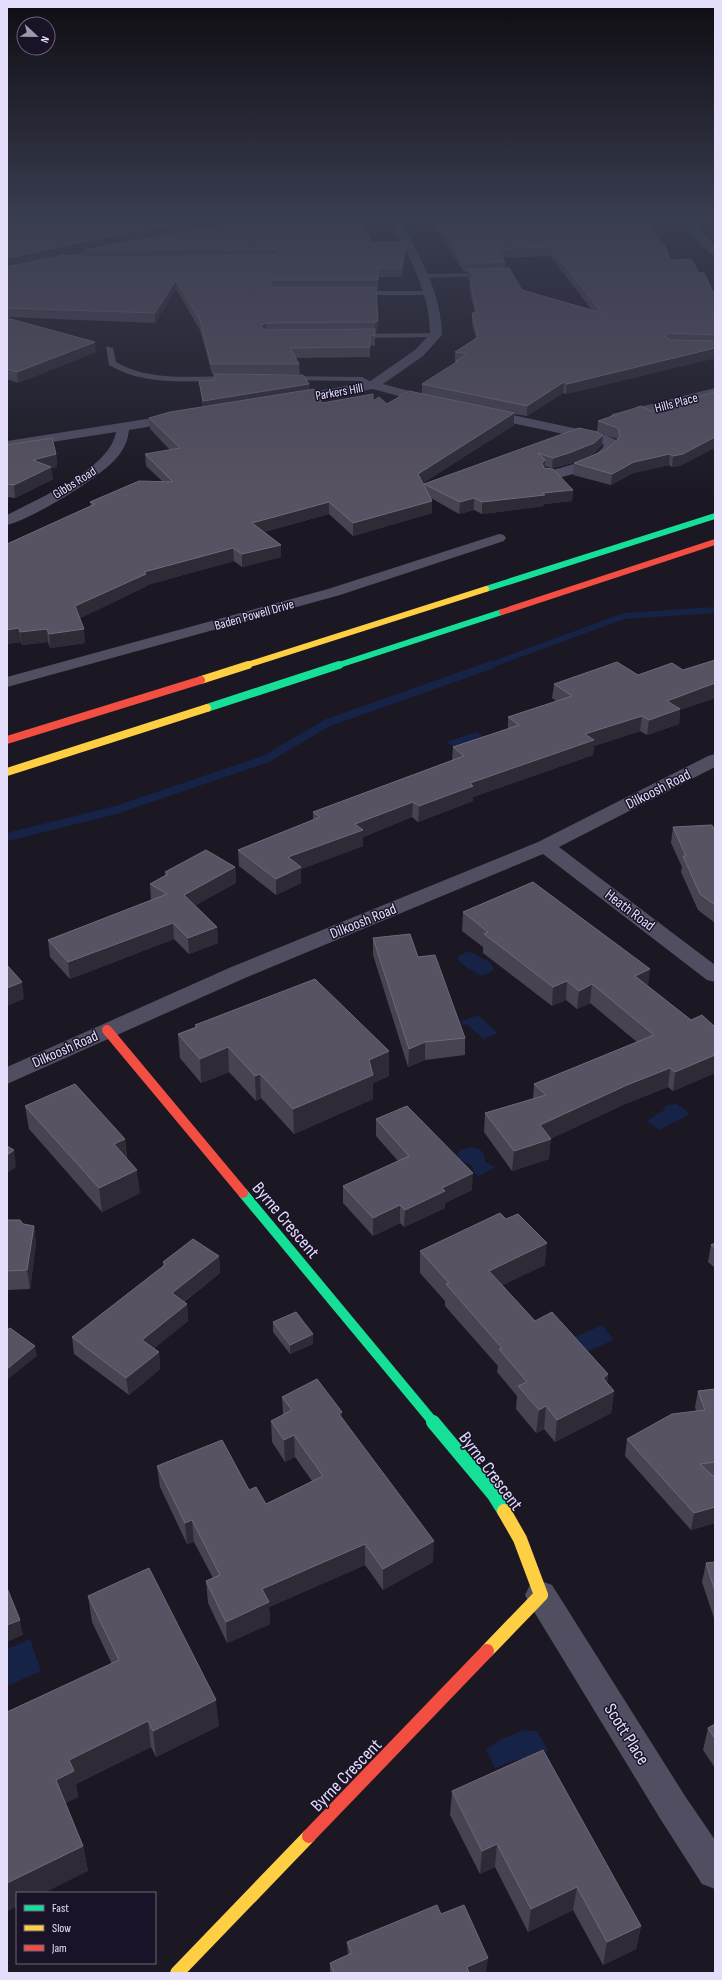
<svg xmlns="http://www.w3.org/2000/svg" width="722" height="1980" font-family="'Sofia Sans Condensed',sans-serif">
<rect width="100%" height="100%" fill="#1b1823"/>
<!-- water -->
<path fill="#162246" d="M476 732 491 742 457 750 447 742Z
M469 951 490 962 494 970 482 976 469 969 460 962 457 957Z
M478 1015 498 1033 483 1039 467 1024 463 1025 460 1022Z
M677 1104 690 1114 659 1130 647 1121 664 1110 666 1105Z
M470 1147C481 1149 484 1150 485 1162L495 1167 479 1176 474 1173 472 1166 460 1159 457 1154 460 1150Z
M602 1325 614 1340 588 1351 583 1357 562 1343Z
M30 1639 41 1671 7 1686V1649Z
M524 1730 537 1731 548 1750 538 1760C521 1757 510 1762 495 1768L486 1749 504 1738Z"/>
<g fill="none" stroke-linecap="round" stroke-linejoin="round">
<!-- stream-far1 -->
<path stroke="#162246" stroke-width="6" d="M488 666 624 616 715 610"/>
<!-- stream -->
<path stroke="#162246" stroke-width="8" d="M7 837 116 810 266 759 327 723 491 665"/>
<!-- lane -->
<path fill="#514e62" fill-rule="evenodd" d="M486 273 489 275 488 276 424 278 421 276 424 274Z
M356 291H430L434 293 430 295H356Z
M436 333 440 335 439 337 356 338 352 336 356 334Z
M106 346 113 348 116 362C149 382 195 376 232 376L236 378 232 380C192 381 145 387 109 365Z
M284 376 362 377 377 385 373 387 360 381 287 380H284Z"/>
<!-- street -->
<path fill="#514e62" fill-rule="evenodd" d="M390 220H400C420 257 441 292 442 335L423 356 383 384 436 398 437 401 431 405 373 389 289 404 284 403 283 400 289 396 369 382 415 350 430 334C430 292 409 257 390 220Z
M683 220H693L715 246V255C705 253 689 229 683 220Z
M115 245 119 246 120 248 119 250 7 275V269Z
M715 388V396L617 421 612 420 610 417 612 414Z
M484 409 606 435 616 440 618 447C607 462 563 482 545 478L543 475 545 472C562 467 596 461 604 445L597 441 479 416 478 413Z
M178 414 183 415 185 418 183 421 129 430C128 439 125 447 119 455 104 476 32 519 7 525V515C37 499 110 469 116 432L7 449V441Z
M499 534 504 535 506 538 504 541 340 595 7 687V677L328 589Z
M715 754V767L559 847 715 965V982L707 980 543 854 245 978 7 1084V1067L229 968 538 842 708 756Z
M541 1581 552 1585 685 1796 715 1840V1889L702 1884 661 1820 530 1605 525 1595 530 1585Z"/>
<!-- fast-far3 -->
<path stroke="#16e098" stroke-width="6" d="M486 589 715 516
M336 666 502 612"/>
<!-- fast-far2 -->
<path stroke="#16e098" stroke-width="8" d="M207 708 339 665"/>
<!-- fast-far1 -->
<path stroke="#16e098" stroke-width="10" d="M243 1193 434 1423"/>
<!-- fast -->
<path stroke="#16e098" stroke-width="14" d="M433 1422 494 1495 504 1511"/>
<!-- slow-far2 -->
<path stroke="#ffcf43" stroke-width="6" d="M244 666 486 589"/>
<!-- slow-far1 -->
<path stroke="#ffcf43" stroke-width="8" d="M201 680 248 665
M7 772 207 708"/>
<!-- slow -->
<path stroke="#ffcf43" stroke-width="14" d="M487 1651 541 1595 520 1539 504 1511
M177 1973 309 1836"/>
<!-- jam-far3 -->
<path stroke="#f24e42" stroke-width="6" d="M502 612 715 542"/>
<!-- jam-far2 -->
<path stroke="#f24e42" stroke-width="8" d="M7 740 201 680"/>
<!-- jam-far1 -->
<path stroke="#f24e42" stroke-width="10" d="M107 1030 243 1193"/>
<!-- jam -->
<path stroke="#f24e42" stroke-width="14" d="M309 1836 487 1651"/>
</g>
<!-- wall -->
<path fill="#474351" fill-rule="evenodd" d="M7 220 406 244 405 253 402 277H378V290H376L378 321V331L375 332V346L370 345V357L296 358 299 364 300 374H212L200 330 176 289 155 323 7 317ZM86 250V257L65 255 71 253Z
M430 220H644L670 260 699 273 714 294H715V358L566 394 563 393 527 416 514 414V425L423 483 424 486V484L579 428 602 445 593 454 569 464 552 468 544 466V468L573 490 572 501 544 504V506L482 514 474 510 459 514 431 498 432 501V513L353 536 329 514 264 532 281 545V557L242 567 234 561 147 585V586L80 618 85 643 50 648 48 642 22 645 21 642 7 644 91 506 90 502 162 481 146 466 145 454 170 450 150 429 149 418 203 407 200 388 199 381 214 380V374L309 384V390L322 403 373 401 387 404 422 393V384L456 363V362H455V352L476 339 472 323V313H475L469 288 470 281 468 278V272H464ZM550 256 592 310 522 290 505 268V262L502 258Z
M7 318 96 352 18 383 7 379Z
M651 411 682 465 672 467 669 465 633 473 611 485 573 475 574 463 606 450 617 440V439L597 432 598 421Z
M7 445 56 454 57 467 51 468 53 479 15 498 7 497Z
M715 660V698L680 710 679 724 647 735 640 731 594 746 593 755 473 797V801L418 822 412 817 363 837V846L301 869V883L276 895 239 866 238 850 313 820V812L452 760 453 747 508 729V717L556 701 552 698 554 684 638 675 683 670Z
M673 827 715 831V923L698 910 681 872 682 867 671 843Z
M235 867 236 883 195 905 217 927 218 943 189 954 174 939 70 979 50 957 48 940 151 900 150 884 165 876V872Z
M463 912 648 986 691 1020 715 1027V1073L673 1091 668 1087 625 1104 550 1139 549 1159 512 1171 484 1132 485 1113 533 1099 534 1084 637 1042 590 1003 577 1009 566 1000 552 1006 483 953V947L462 931Z
M373 938 465 1038V1055L425 1060 408 1067 373 955Z
M195 1025 389 1051V1076L373 1083V1099L294 1134 261 1098 256 1101 229 1072 201 1083 180 1058 178 1034 195 1027Z
M25 1106 125 1139 127 1158 140 1193 102 1212 29 1129Z
M376 1119 472 1190 445 1203V1208L404 1227 400 1223 373 1236 343 1203V1186L398 1161 376 1136Z
M7 1220 34 1226 36 1244 30 1289 7 1290Z
M715 1243V1268L708 1262 711 1245Z
M420 1251 545 1265 502 1285 535 1321 608 1374 607 1383 614 1391 611 1413 555 1442 544 1429 536 1433 516 1409 517 1396 497 1372 498 1366 445 1306V1301L420 1273Z
M219 1256 220 1273 184 1302 187 1304 188 1321 154 1348 159 1352 160 1369 129 1395 74 1354 72 1337 163 1266V1262Z
M273 1322 313 1344 290 1354 273 1332Z
M715 1388V1523L691 1530 625 1456 627 1439 696 1411 695 1407 698 1391 715 1389Z
M282 1397 342 1418 433 1562 383 1590 365 1565 269 1607 270 1624 227 1643 208 1603 206 1581 213 1578 194 1542 187 1544 160 1487 157 1466 249 1490 266 1504 312 1481 295 1457 285 1462 272 1442 271 1421 283 1415Z
M715 1562V1621L702 1582 706 1563Z
M88 1596 219 1726 156 1757 151 1747 76 1784 78 1797 65 1803 83 1846 88 1871 17 1893V1906L7 1911V1712L112 1664 92 1622Z
M715 1724V1768L703 1750 708 1728Z
M452 1791 641 1926 636 1949 603 1965 573 1910 528 1932 495 1867 480 1874 450 1815Z
M441 1914 486 1973H330V1963L348 1955 347 1942Z"/>
<!-- shaded-wall -->
<path fill="#2e2b37" d="M205 220H259L126 242 7 267V258L125 233Z
M406 244 405 253 402 277V268Z
M176 280V289L155 323V313Z
M378 321V331L375 332V322Z
M266 323V332L260 326Z
M95 342 96 352 18 383 17 372Z
M715 348V358L566 394 567 384Z
M564 382 563 393 527 416V406Z
M309 384V390L203 408V401Z
M514 413V425L418 486V474Z
M603 435 602 445 593 454 569 464 552 468 553 458Z
M715 437V448L682 465 672 467 673 456Z
M56 454 57 467 51 468 53 479 15 498 14 485 33 460Z
M670 454 669 465 633 473 611 485 612 474 634 462Z
M545 460 544 471 542 463Z
M573 490 572 501 544 504V506L482 514V502L543 493Z
M474 498V510L459 514 460 502Z
M432 501V513L353 536V523Z
M329 502V514L252 535V523Z
M281 545V557L242 567V554Z
M233 548 234 561 147 585V586L77 620 75 606 144 572Z
M19 628 21 642 7 644V630Z
M47 629 48 642 22 645 20 632Z
M84 629 85 643 50 648 49 634Z
M715 683V698L680 710 679 724 647 735 649 720 667 701Z
M642 716 640 731 594 746 593 755 473 797V801L418 822 419 806 470 783 585 734Z
M413 802 412 817 363 837V846L301 869V883L276 895V879L288 857 355 824Z
M235 867 236 883 186 911 184 895Z
M173 923 174 939 70 979 68 962Z
M217 927 218 943 189 954 188 938Z
M650 969 648 988 635 976Z
M567 981 566 1000 552 1006 553 987Z
M22 982 24 999 7 1006V988Z
M592 984 590 1003 577 1009 579 991Z
M425 1042V1060L408 1067 409 1049Z
M228 1047 229 1072 201 1083 200 1059Z
M389 1051V1076L373 1083V1099L294 1134 293 1109 369 1060Z
M715 1055V1073L673 1091 675 1072Z
M670 1068 668 1087 625 1104 546 1141 551 1139 549 1159 512 1171 514 1151 540 1125 627 1085Z
M260 1074 261 1098 256 1101 255 1076Z
M125 1139 127 1163 114 1144Z
M14 1150 16 1167 7 1173V1155Z
M137 1170 140 1193 102 1212 99 1188Z
M473 1173 472 1190 445 1203V1208L404 1227 405 1210 442 1188Z
M400 1205V1223L373 1236V1218Z
M34 1226 36 1244 30 1289 27 1270Z
M547 1243 545 1265 487 1293 489 1271Z
M219 1256 220 1273 173 1310 172 1293Z
M187 1304 188 1321 144 1357 142 1340Z
M313 1334V1344L290 1354V1345Z
M35 1346 37 1356 7 1380V1369Z
M159 1352 160 1369 129 1395 126 1378Z
M608 1374 605 1395 614 1391 611 1413 555 1442 557 1420 603 1378Z
M546 1406 544 1429 536 1433 539 1410Z
M342 1412V1434L339 1414Z
M294 1435 295 1457 285 1462 284 1440Z
M715 1507V1523L691 1530 694 1513Z
M192 1520 194 1542 187 1544 185 1523Z
M434 1541 433 1562 383 1590V1569Z
M365 1544V1565L269 1607 270 1624 227 1643 226 1622 262 1589Z
M20 1620 23 1635 7 1642V1625Z
M216 1700 219 1726 156 1757 153 1731Z
M148 1721 151 1747 76 1784 78 1797 61 1806 56 1780 69 1760Z
M497 1844 495 1867 480 1874 482 1851Z
M83 1846 88 1871 44 1893H17V1906L7 1911V1883Z
M577 1887 573 1910 528 1932 531 1909Z
M641 1926 636 1949 603 1965 607 1942Z
M488 1958 486 1973H466L467 1967Z"/>
<!-- building -->
<path fill="#585363" stroke="#6e697b" d="M7 220H205L125 233 7 258Z
M259 220H361L373 243 404 241 406 244 402 268H378V280H272L270 282 272 287H376L378 321 375 322 266 323 260 326 266 330 375 329V336L370 335V347L290 348 299 364H211L200 320 176 280 155 313 7 308V267L64 255 90 257 275 255 279 252 276 249 86 250 126 242Z
M436 220H644L662 245H665L670 260 691 259 699 273H704L714 294H715V335L667 333 665 337 670 340 715 341V348L567 384 564 382 527 406 422 384 458 361H456L467 354 455 352 478 337 472 313H477L470 279 473 276 468 269 509 268 522 290 602 313 550 247 496 249 505 262 464 263Z
M7 318 95 342 17 372 7 369Z
M214 374 303 375 309 384 203 401 199 381 215 380Z
M314 389 322 403 373 394V401L379 397 387 404 409 391 514 413 418 474 432 501 353 523 329 502 252 523 281 545 242 554 233 548 144 572 146 574 75 606 84 629 49 634 47 629 20 632 19 628 7 630V544L95 504 90 502 139 481 173 482 145 454 180 448 149 418 170 412Z
M715 392V437L683 454 673 456 670 454 634 462 612 474 574 463 606 450 620 437 618 428 598 421 641 406 651 411Z
M579 428 597 432 603 435 594 443 569 453 553 458 538 453 545 460 542 463 544 468 553 469 573 490 543 493 545 495 482 502 474 498 460 502 424 484Z
M52 438 56 454 33 460 51 467 14 485 7 484V445Z
M715 660V683L667 701 680 709 649 720 642 716 585 734 594 740 470 783 473 786 419 806 413 802 355 824 363 830 288 857 301 867 276 879 238 850 320 817 313 812 464 756 453 747 519 725 508 717 572 696 554 684 617 662 638 675 672 663 683 670Z
M712 825 715 831V905L700 894 683 856H686L673 827Z
M206 850 235 867 184 895 217 927 188 938 173 923 68 962 48 940 167 894 150 884 168 874 165 872Z
M533 882 650 969 635 976 691 1020 702 1015 715 1027V1055L675 1072 670 1068 627 1085 540 1125 551 1139 514 1151 485 1113 546 1095 534 1084 654 1035 592 984 579 991 567 981 553 987 484 934 488 932 463 912Z
M410 934 418 957 435 955 465 1038 425 1042 409 1049 373 938Z
M7 965 22 982 7 988Z
M315 979 389 1051 369 1060 373 1075 293 1109 260 1074 255 1076 228 1047 200 1059 178 1034 197 1027 195 1025Z
M75 1084 125 1139 114 1144 137 1170 99 1188 25 1106Z
M407 1106 473 1173 442 1188 445 1191 405 1210 400 1205 373 1218 343 1186 409 1156 376 1119Z
M7 1146 14 1150 7 1155Z
M500 1213 506 1219 518 1214 547 1243 489 1271 535 1321 552 1312 608 1374 603 1378 614 1391 557 1420 546 1406 539 1410 518 1386 527 1382 499 1349 502 1348 446 1284 449 1283 420 1251Z
M7 1220H20L23 1224 34 1226 27 1270 7 1271Z
M193 1239 219 1256 172 1293 187 1304 142 1340 159 1352 126 1378 72 1337 166 1264 163 1262Z
M715 1243V1248L711 1245Z
M296 1312 313 1334 290 1345 273 1322Z
M10 1328 35 1346 7 1369V1330Z
M317 1379 342 1412 339 1414 434 1541 383 1569 365 1544 262 1589 269 1602 226 1622 206 1581 220 1575 192 1520 185 1523 157 1466 222 1440 249 1490 256 1487 266 1504 323 1476 294 1435 284 1440 271 1421 292 1410 282 1397Z
M715 1389V1462L700 1464 715 1478V1507L694 1513 627 1439 672 1414 705 1410 698 1391Z
M715 1562V1591L706 1563Z
M149 1568 216 1700 153 1731 148 1721 69 1760 74 1771 56 1780 83 1846 7 1883V1712L119 1660 88 1596Z
M7 1588 20 1620 7 1625Z
M715 1724V1739L708 1728Z
M543 1750 641 1926 607 1942 577 1887 531 1909 497 1844 482 1851 452 1791Z
M437 1905 441 1914 464 1905 488 1958 467 1967 469 1973H334L330 1963 352 1953 347 1942Z"/>
<!-- sky -->
<linearGradient id="sky" x2="0" y2="1"><stop stop-color="#0f0d13"/><stop offset="0.44" stop-color="#393d50"/><stop offset="1" stop-color="#393d50" stop-opacity="0"/></linearGradient>
<rect width="722" height="497" fill="url(#sky)"/>
<g text-anchor="middle" stroke-width="3" stroke-linejoin="round" paint-order="stroke">
<!-- far-street labels -->
<g font-size="13" fill="#e5defb" stroke="#1a1328">
<text transform="translate(339 391) rotate(-10)" y="5">Parkers Hill</text>
<text transform="translate(676 402) rotate(-15)" y="5">Hills Place</text>
<text transform="translate(74 482) rotate(-32)" y="5">Gibbs Road</text>
<text transform="translate(254 614) rotate(-16)" y="5">Baden Powell Drive</text>
</g>
<!-- street labels -->
<g font-size="15" fill="#e5defb" stroke="#1a1328">
<text transform="translate(658 789) rotate(-27)" y="5">Dilkoosh Road</text>
<text transform="translate(630 910) rotate(37)" y="5">Heath Road</text>
<text transform="translate(363 921) rotate(-22)" y="5">Dilkoosh Road</text>
<text transform="translate(65 1049) rotate(-24)" y="5">Dilkoosh Road</text>
</g>
<!-- near-street labels -->
<g font-size="18" fill="#e5defb" stroke="#1a1328">
<text transform="translate(286 1220) rotate(50)" y="6">Byrne Crescent</text>
<text transform="translate(491 1471) rotate(53)" y="6">Byrne Crescent</text>
<text transform="translate(627 1734) rotate(58)" y="6">Scott Place</text>
<text transform="translate(346 1775) rotate(-46)" y="6">Byrne Crescent</text>
</g>
</g>
<!-- border -->
<rect width="722" height="1980" fill="none" stroke="#e5defb" stroke-width="16"/>
<!-- legend -->
<rect x="16" y="1892" width="140" height="72" fill="#1a1328" stroke="#6b647c"/>
<rect x="24" y="1905" width="20" height="6" fill="#16e098" stroke="#6b647c"/>
<text x="52" y="1912" font-size="12" fill="#e5defb">Fast</text>
<rect x="24" y="1925" width="20" height="6" fill="#ffcf43" stroke="#6b647c"/>
<text x="52" y="1932" font-size="12" fill="#e5defb">Slow</text>
<rect x="24" y="1945" width="20" height="6" fill="#f24e42" stroke="#6b647c"/>
<text x="52" y="1952" font-size="12" fill="#e5defb">Jam</text>
<!-- north arrow -->
<g transform="translate(36 36) rotate(112)"><circle r="19" fill="#1a1328" stroke="#6b647c"/>
<path d="M0-3L7 15L0 10L-7 15Z" fill="#9e99af"/>
<text y="-6" font-size="11" font-weight="bold" text-anchor="middle" fill="#e5defb">N</text>
</g>
</svg>
